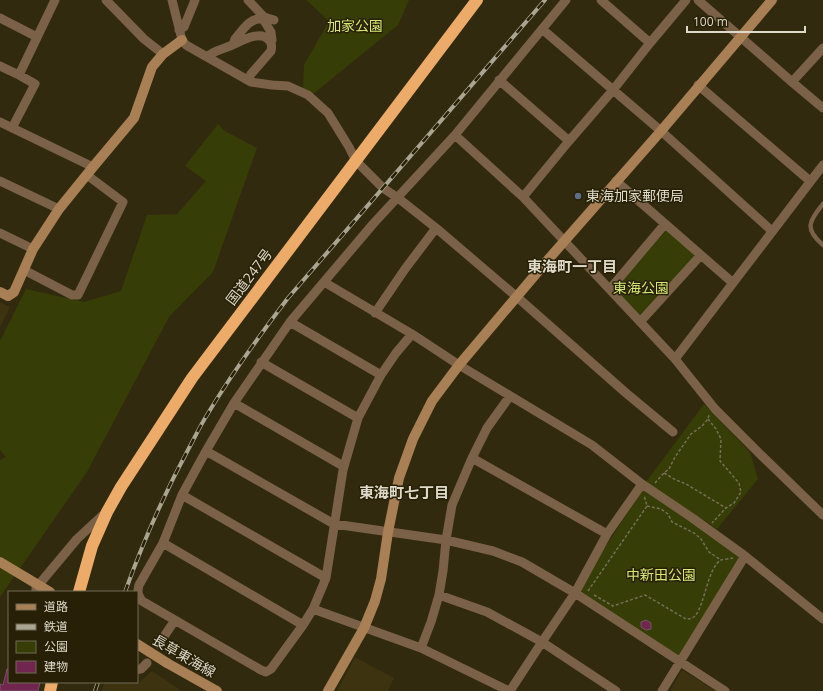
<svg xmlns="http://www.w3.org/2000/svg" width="823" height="691" font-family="'Open Sans','Noto Sans JP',sans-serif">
<rect width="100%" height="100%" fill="#322a0f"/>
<!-- built -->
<path fill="#3d3310" d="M0 302 10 307 0 327Z
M355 657 394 678 388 691H337Z
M682 670 716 691H670Z
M152 671 182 691H102L104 682 139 683Z"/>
<!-- green -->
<path fill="#363d06" d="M306 0H409L398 25 313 94 303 88 304 65 329 21Z
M218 124 225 131 257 148 213 272 169 317 87 472 0 597V460L6 457 0 450V341L26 289 84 302 121 291 147 215 177 214 206 181 185 166Z
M667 230 696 256 640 317 611 291Z
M704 404 750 452 758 479 717 529 646 482Z
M645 490 745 556 680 662 575 593 642 491Z"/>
<!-- building -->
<path fill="#70264e" stroke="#725562" d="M646 620 651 623V629L646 630 641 627V622Z
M7 669H9V682H40L38 691H0V684L3 685Z"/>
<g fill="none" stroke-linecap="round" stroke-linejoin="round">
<!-- path -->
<path stroke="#756f58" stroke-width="1.5" stroke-dasharray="3 2" stroke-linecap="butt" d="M708 419 716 429 721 439 720 461 739 483 741 492 734 503 726 508 712 523
M664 473 676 480 686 484 726 508
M655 483 664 473 669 469 675 457 691 434 702 426 708 419 709 415
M647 506 661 509 668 514 672 522 694 533 701 539 709 552 721 560
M588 591 647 506 644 495
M594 595 613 606 645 595 686 619C689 619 692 619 695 616 705 604 708 567 721 560 724 559 730 559 733 558"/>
<!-- lane -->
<path stroke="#7b6147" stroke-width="4.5" d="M823 204C809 221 804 229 823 245"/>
<!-- street -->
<path stroke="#7b6147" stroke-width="9" d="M106 0 144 39 163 54
M172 0 182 40 186 45 251 82 272 85 288 86 308 95 328 113 349 147 356 161 383 188 398 198 436 228 517 297 626 393 673 432
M248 0 264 17
M601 0 650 43
M698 0 792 82 823 108
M0 18 37 37
M263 19 264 17 274 20
M542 29 661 131 772 231
M179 30 184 27 195 0
M234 44V42L235 39C243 30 250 17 263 19L271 32 272 40 271 42
M207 57C212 51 223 49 230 46 240 42 259 30 268 39 272 43 272 46 271 51L251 74 248 80
M0 66 19 75 35 84 12 128
M19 75 55 0
M499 80 569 141
M792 82 823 48
M698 85 810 181
M0 122 93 167
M455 135 523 197 675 359 715 409 762 456 823 515
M0 181 59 209
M616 181 733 283
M523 197 569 141 613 90 650 43 686 0
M0 233 33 249
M24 270 72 295H78L123 202 87 175
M324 282 412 334 459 365 592 445 642 484 691 517 745 556 823 619
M610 289 665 224
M375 313 405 269 436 228
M290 322 381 375
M640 322 701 255
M412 334 396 353 381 375 358 418 343 470 326 578 313 609 303 625 271 669 266 672 261 670 142 601C138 595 137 592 139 585L163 543 182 495 206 451 234 403 290 322 373 224 455 135 566 0
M675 359 823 165
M261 362 358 418
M234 403 343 466
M206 451 334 524 446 540 493 551 522 562 575 593 725 691
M472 458 607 534 575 593 542 642 510 691
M182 495 326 578
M607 534 642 484
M163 543 303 625
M36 592V588L77 539 105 513
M439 595 487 612 542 642 616 691
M313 609 421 648 509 691
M159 644 175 620
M421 648 431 622 439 595 443 571 446 540 452 505 472 458 487 428 510 396
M137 670 141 669 147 663
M662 691 745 556"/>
<!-- secondary -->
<path stroke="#a97f55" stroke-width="10" d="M0 292 8 296 14 292 33 249 59 209 93 167 134 118 152 67 163 54 182 40
M167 663 217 691
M328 691 364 628 375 601 381 579 388 532 399 478 413 439 432 401 459 365 546 262 661 131 772 0"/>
<!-- highway -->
<path stroke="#ecab68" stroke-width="12" d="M79 592 92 546 107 512 121 487 192 378 477 0
M50 691 52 682"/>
<defs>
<path id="rail" d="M125 592C143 542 164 494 189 448 195 437 200 426 207 415 231 375 259 336 288 298L545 0
M95 691 98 682"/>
</defs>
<!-- rail casing -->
<use href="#rail" stroke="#aaa592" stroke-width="4"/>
<!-- rail -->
<use href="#rail" stroke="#282006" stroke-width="2.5" stroke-dasharray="8" stroke-linecap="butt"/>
<!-- secondary-bridge -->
<path stroke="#a97f55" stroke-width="10" d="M0 562 50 592
M137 644 167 663"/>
</g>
<!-- markers -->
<circle fill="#5c6f8a" stroke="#282006" stroke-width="1.5" cx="578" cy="196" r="4"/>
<g text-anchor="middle" stroke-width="3" stroke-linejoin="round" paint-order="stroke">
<!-- park labels -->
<g font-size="14" fill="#d5e974" stroke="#282006">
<text x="355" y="31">加家公園</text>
<text x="641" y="293">東海公園</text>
<text x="661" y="580">中新田公園</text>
</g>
<!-- poi labels -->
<g font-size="14" fill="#dedaca" stroke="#282006" text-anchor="start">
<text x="586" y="201">東海加家郵便局</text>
</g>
<!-- street labels -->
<g font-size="14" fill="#dedaca" stroke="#282006">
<text transform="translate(249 277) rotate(-53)" y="5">国道247号</text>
<text transform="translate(184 656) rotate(30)" y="5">長草東海線</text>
</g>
<!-- neighbourhood labels -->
<g font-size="15" font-weight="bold" fill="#dedaca" stroke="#282006">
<text x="572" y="272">東海町一丁目</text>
<text x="404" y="498">東海町七丁目</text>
</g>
</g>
<!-- legend -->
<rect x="8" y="591" width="130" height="92" fill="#282006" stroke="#716a54"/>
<rect x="16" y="604" width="20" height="6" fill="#a97f55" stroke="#716a54"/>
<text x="44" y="611" font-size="12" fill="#dedaca">道路</text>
<rect x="16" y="624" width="20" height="6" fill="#aaa592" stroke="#716a54"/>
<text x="44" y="631" font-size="12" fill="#dedaca">鉄道</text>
<rect x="16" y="641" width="20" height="12" fill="#363d06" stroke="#716a54"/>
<text x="44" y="651" font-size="12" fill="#dedaca">公園</text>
<rect x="16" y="661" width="20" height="12" fill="#70264e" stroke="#716a54"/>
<text x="44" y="671" font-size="12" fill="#dedaca">建物</text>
<!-- scale -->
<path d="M687 26v6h118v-6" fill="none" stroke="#dedaca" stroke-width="2"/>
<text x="693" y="26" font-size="12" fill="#dedaca" stroke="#282006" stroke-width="3" paint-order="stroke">100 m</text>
</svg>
